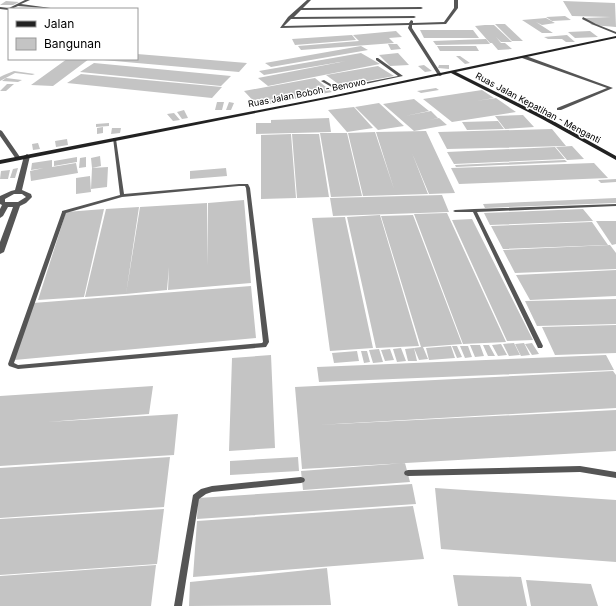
<svg xmlns="http://www.w3.org/2000/svg" width="616" height="606" font-family="Inter,sans-serif">
<rect width="100%" height="100%" fill="#fff"/>
<!-- building -->
<path fill="#c4c4c4" d="M6 1 19 2 13 5H0Z
M563 1 615 3 616 27 592 25 584 18 611 17 572 16Z
M565 16 571 20 552 21 546 17Z
M546 18 555 23 542 25 536 22 553 33H542L522 20Z
M495 24H505L523 41H512Z
M485 25H494L512 42H501L496 37 501 43H490L475 26Z
M420 30H473L479 38H424Z
M396 31 402 37 389 38 394 43 301 50 298 46 359 41 353 35Z
M590 31 598 37 575 38 568 32Z
M352 35 356 40 295 45 292 39Z
M567 35 575 42H566L562 39H548L544 37Z
M486 39 490 44 436 45 433 41Z
M492 43H505L512 49 498 50Z
M388 44H397L401 49 391 50Z
M361 46 368 50 271 67 265 63Z
M437 46H476L479 51H440Z
M361 53 380 64 268 86 258 78 346 61 264 75 259 71Z
M398 53 409 65 390 66 379 55Z
M137 54 247 63 239 72 103 60 137 59Z
M456 56H460L470 63 465 64Z
M67 59H89L53 86 31 85Z
M94 63 231 76 221 86 80 72Z
M424 65 432 71 425 72 418 66Z
M439 65H449V69L438 68Z
M378 66 394 76 341 86 326 75Z
M14 71 35 74 32 75 15 73 0 81V77L4 75Z
M81 74 222 87 212 98 67 83Z
M6 78 22 80 18 82 2 81Z
M315 78 332 92 258 106 244 91Z
M7 84H14L6 91H0Z
M436 88 439 90 421 93 417 91Z
M482 90 494 98 476 101 496 98 516 112 452 122 423 99Z
M414 99 429 111 405 116 431 111 438 118 429 120 439 118 447 125 414 131 383 104Z
M217 102H224L222 110H215Z
M229 102 234 103 231 110H226Z
M379 103 404 126 378 130 355 107Z
M354 107 373 128 347 132 328 110Z
M184 110 188 118 182 119 177 112Z
M174 113 180 120 173 121 167 114Z
M523 115 534 127 505 129 495 116Z
M329 118 331 132 256 134V123H271V120Z
M498 121 504 129 467 130 462 122Z
M109 123V126L96 127V124Z
M103 127V133L97 134V128Z
M112 128H121L120 133 111 134Z
M552 129 566 146 447 149 438 132Z
M426 131 455 193 429 194 412 153 428 194 363 196 348 133 375 132 394 189 376 132Z
M320 133H347L362 196 331 197Z
M291 134 296 198 261 199V135Z
M292 134H319L329 197 297 198Z
M67 139 68 145 56 147 55 141Z
M38 143 40 149 33 150 32 144Z
M572 146 584 159 567 160 556 147Z
M555 147 565 159 454 164 447 152Z
M100 156 101 166 92 168 91 158Z
M77 157V162L54 166V161Z
M86 157V167L79 168 80 158Z
M52 160V167L76 163 78 173 31 181 30 171 44 168 31 170 32 163Z
M565 160 567 162 456 167 455 165Z
M594 163 608 178 459 184 451 168Z
M108 167 107 187 91 189 92 168Z
M18 168 15 178H10L13 169Z
M226 168 227 176 190 179V171Z
M10 170 8 179H0L1 171Z
M90 176 91 192 76 194V178Z
M616 179V182L601 183 598 180Z
M442 195 449 212 333 216 330 198Z
M616 198V203L485 208 483 204Z
M244 200 251 283 168 290 169 267 167 290 126 294 140 207 207 203 208 266V203Z
M139 207 126 294 85 297 106 209Z
M104 209 84 297 38 300 66 212Z
M583 209 593 221 490 225 484 213Z
M447 213 506 342 463 344 414 214Z
M380 215 419 346 376 348 347 217Z
M413 215 462 344 423 347 428 359 419 360 414 348 421 347 381 216Z
M345 217 373 348 330 351 312 218Z
M472 219 533 340 507 341 452 220Z
M596 221H616V244L612 245Z
M592 222 608 245 503 249 491 226Z
M610 245 616 253V269L515 273 503 250Z
M616 270V296L530 300 516 275Z
M251 286 256 338 14 360 33 303Z
M616 299V324L537 326 525 301Z
M616 325V353L555 355 542 327Z
M514 343 520 355 509 356 503 344Z
M524 343 530 355 521 356 515 344Z
M532 343 539 354 532 355 525 344Z
M501 344 507 355 498 356 492 345Z
M470 345H480L484 356 475 357Z
M483 345H489L495 356H488Z
M451 346 455 358 429 360 426 348Z
M452 346H457L462 357 457 358Z
M460 346H468L472 357 465 358Z
M401 348 406 361 397 362 393 349Z
M414 348 417 361H408L405 349Z
M379 349 383 362 373 363 369 350Z
M390 349 394 360 385 361 381 350Z
M357 351 359 361 334 363 332 353Z
M361 351H367L370 362 364 363Z
M271 355 275 448 229 451 232 358Z
M606 355 614 370 319 382 317 367Z
M613 371 616 375V408L317 425 616 410V451L302 469 295 387Z
M153 386 149 414 47 422 178 414 174 455 0 466V396Z
M170 457 164 507 0 518V468Z
M298 457 299 471 230 475V461Z
M405 463 410 482 303 490 301 471Z
M412 484 416 504 197 519 198 498Z
M435 488 616 500V562L441 549Z
M413 506 424 559 193 577 197 521Z
M164 509 157 564 0 575V519Z
M156 565 151 606H0V576Z
M327 568 331 605 189 606 190 582Z
M453 575 521 577 527 606H458Z
M526 580 591 584 598 606H531Z"/>
<g fill="none" stroke-linecap="round" stroke-linejoin="round">
<!-- lane -->
<path fill="#555" fill-rule="evenodd" d="M583 17 596 24 616 32V34L594 25 582 19Z
M376 58H378L403 76 337 90 321 81 324 80 337 88 398 76 376 60Z
M113 138 116 139 124 194 239 184H248L250 188 269 342 266 347 18 369 9 366 8 364 62 212V211L120 195ZM239 186H245L246 188 263 342 262 343 18 365 14 363 66 213 122 197Z
M616 204V206L477 212 543 346 542 348H538L473 212H455L453 211 455 210 474 209Z
M580 466 616 472V478L580 472 408 476 405 475 404 473 405 471 408 470Z
M301 477 304 478 305 480 304 482 301 483 212 492 206 494 199 499 182 606H174L193 495 201 489 212 486Z"/>
<!-- street -->
<path fill="#555" fill-rule="evenodd" d="M25 0H30L21 4 58 9 18 6 9 10 0 9V7L9 8Z
M307 0H311L303 8 421 7 423 8 421 9 301 10 294 17 414 16 416 17 414 18 291 19 284 26 409 23 411 20 413 21V23L444 22 454 8V0H458V8L446 24 412 25V28L442 75 440 76 438 75 408 28 409 25 280 28 288 17Z
M522 56H526L613 88 561 110H557V108L607 88 522 58Z
M0 130 2 131 20 157V159H16L0 136Z
M27 154 30 156 22 190 31 194 32 197 26 203 20 206 4 252 0 254V242L13 207H8L3 216 0 218V209L2 205 0 204V196L11 191 15 190 24 156ZM14 194H22L26 197 18 202H5V199Z"/>
<!-- secondary -->
<path fill="#222" fill-rule="evenodd" d="M616 36V38L456 72 546 117 616 156V160L542 119 451 73 331 98 0 164V160L331 96Z"/>
</g>
<g text-anchor="middle" stroke-width="3" stroke-linejoin="round" paint-order="stroke">
<!-- far-street labels -->
<g font-size="9" fill="#000" stroke="#fff">
<text transform="translate(307 93) rotate(-11)" y="3">Ruas Jalan Boboh - Benowo</text>
<text transform="translate(538 108) rotate(28)" y="3">Ruas Jalan Kepatihan - Menganti</text>
</g>
</g>
<!-- legend -->
<rect x="8" y="8" width="130" height="52" fill="#ffffff" stroke="#999999"/>
<rect x="16" y="21" width="20" height="6" fill="#222222" stroke="#999999"/>
<text x="44" y="28" font-size="12" fill="#000000">Jalan</text>
<rect x="16" y="38" width="20" height="12" fill="#c4c4c4" stroke="#999999"/>
<text x="44" y="48" font-size="12" fill="#000000">Bangunan</text>
</svg>
